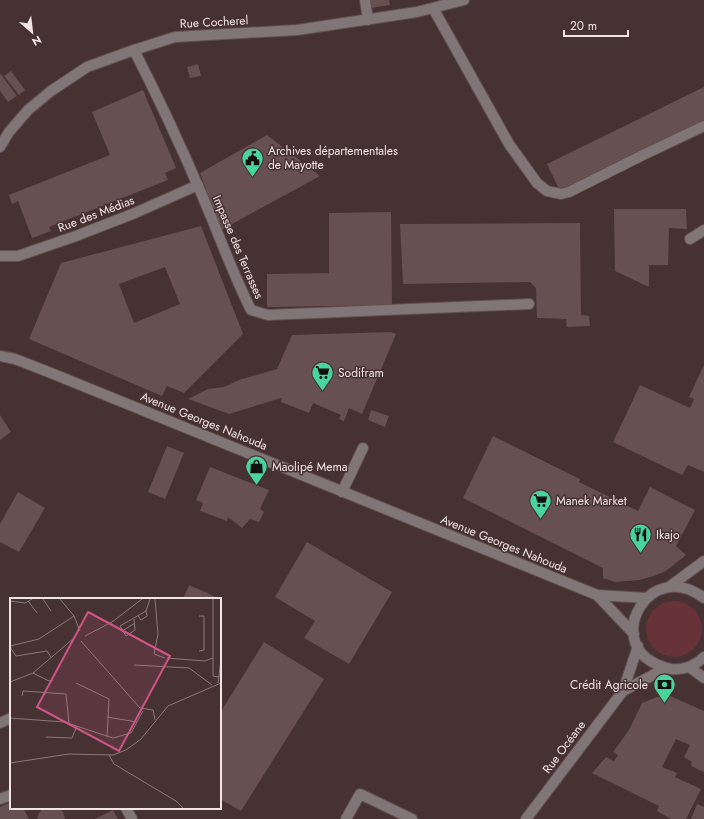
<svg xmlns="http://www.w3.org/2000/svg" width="704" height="819" font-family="Jost,sans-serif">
<rect width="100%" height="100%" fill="#463133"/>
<!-- green -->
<path fill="#673339" d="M646 629a28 28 0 1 1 56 0a28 28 0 1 1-56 0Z"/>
<!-- building -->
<path fill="#675052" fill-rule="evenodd" d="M369 0H389L390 5 370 8Z
M198 64 201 76 190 78 187 67Z
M11 71 25 90 19 95 4 76Z
M0 73 17 96 8 102 0 91Z
M704 87V121L560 191 547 164Z
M143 90 176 168 165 173 168 180 49 227 51 231 32 238 18 201 12 204 9 195 110 155 92 112Z
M267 135 320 176 221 230 200 173Z
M614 209H686L687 229 669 228 668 265H649V287L615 271Z
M391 212 392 305 267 307V274L329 273V213Z
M580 223 581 315 589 316 590 326 567 327 566 319 537 318 536 288 530 282 403 284 400 224Z
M201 226 243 334 184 393 167 386 162 396 29 339 61 263ZM165 267 180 304 134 323 119 284Z
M391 332 396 334 362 414 349 408 344 421 339 419 341 415 313 403 309 413 281 402 282 398H281L229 414 188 399 208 389 224 387 239 380 277 369 292 335Z
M704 365V472L688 465 682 475 613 442 640 385 690 408 694 399 689 397Z
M371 410 389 416 385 427 368 420Z
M0 415 11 432 0 440Z
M493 436 580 479 579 482 638 511 650 487 695 510 676 546 686 555 666 571 654 576 639 580 615 582 603 578V568L463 498Z
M167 446 184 453 165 499 148 492Z
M210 467 269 490 260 509 264 512 259 522 250 519 242 528 228 517 227 521 200 511 203 503 196 500Z
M18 492 45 508 19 552 0 542V524Z
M307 542 392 592 349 664 304 638 315 621 275 597Z
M189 585 214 596 213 599H183Z
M264 642 324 679 241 811 220 799V713Z
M668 695 704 711V772L691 766 692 762 684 757 690 745 676 739 662 767 677 773 675 777 701 789 686 819H671L657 811 659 806 592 773 606 757 614 761 618 755 613 752 629 730 642 703 657 697Z
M11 802V808H23L29 819H0V807Z
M697 804 704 807V819H691Z
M43 808H59L63 812 65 819H37L39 813Z
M113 810 118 819H95Z"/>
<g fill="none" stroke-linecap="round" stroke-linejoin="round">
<defs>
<path id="minor" d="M365 0 368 20
M433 8 509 144 537 183 547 191 561 194 569 192 643 155 704 126
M134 50C158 97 180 144 201 193 218 232 232 272 251 310L268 315 529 304
M0 147 9 132 28 110 51 91 87 67 134 50 175 37 297 30 417 12 464 0
M690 239 704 230
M0 256H18L76 236 135 213 198 185
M0 356 15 359 51 373 597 595 646 598
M342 492 363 448
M669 587 704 561
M597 595 634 634
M704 598C650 557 604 640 656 664 661 666 665 668 671 669 683 670 695 666 704 657
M689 667 704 678
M623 691 666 668
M0 723 11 718
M0 799 11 795
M126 808 132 819
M346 819 360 794 412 819
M526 819 623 691 638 646"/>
</defs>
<!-- minor casing -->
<use href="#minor" stroke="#624e4f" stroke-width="12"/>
<!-- minor -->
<use href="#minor" stroke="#817677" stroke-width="10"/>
</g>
<!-- icons -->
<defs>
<symbol id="civic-pin" viewBox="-11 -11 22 30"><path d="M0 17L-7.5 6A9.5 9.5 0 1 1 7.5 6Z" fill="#48d49d" stroke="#463133"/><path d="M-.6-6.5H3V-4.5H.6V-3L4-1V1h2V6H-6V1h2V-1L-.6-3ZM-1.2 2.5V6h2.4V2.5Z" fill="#111"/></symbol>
<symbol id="supermarket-pin" viewBox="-11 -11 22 30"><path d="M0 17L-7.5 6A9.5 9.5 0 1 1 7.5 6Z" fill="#48d49d" stroke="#463133"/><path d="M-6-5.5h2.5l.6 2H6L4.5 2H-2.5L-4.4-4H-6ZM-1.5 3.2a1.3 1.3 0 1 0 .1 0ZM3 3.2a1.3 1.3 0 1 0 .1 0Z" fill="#111"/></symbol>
<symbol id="shop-pin" viewBox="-11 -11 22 30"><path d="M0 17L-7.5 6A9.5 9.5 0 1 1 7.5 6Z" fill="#48d49d" stroke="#463133"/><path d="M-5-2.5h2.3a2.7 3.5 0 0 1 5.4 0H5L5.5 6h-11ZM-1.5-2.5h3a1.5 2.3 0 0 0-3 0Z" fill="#111"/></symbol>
<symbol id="restaurant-pin" viewBox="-11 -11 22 30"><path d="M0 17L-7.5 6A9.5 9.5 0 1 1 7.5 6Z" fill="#48d49d" stroke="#463133"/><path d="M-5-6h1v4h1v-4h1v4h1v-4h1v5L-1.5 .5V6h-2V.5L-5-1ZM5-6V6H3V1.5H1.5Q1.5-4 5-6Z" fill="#111"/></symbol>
<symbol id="bank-pin" viewBox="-11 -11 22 30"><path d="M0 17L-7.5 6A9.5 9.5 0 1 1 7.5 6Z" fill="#48d49d" stroke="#463133"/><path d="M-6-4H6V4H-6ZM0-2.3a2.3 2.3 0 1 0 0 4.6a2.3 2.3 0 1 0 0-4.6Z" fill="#111"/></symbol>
</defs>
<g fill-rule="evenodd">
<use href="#civic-pin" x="240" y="146" width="25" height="34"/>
<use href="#supermarket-pin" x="310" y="360" width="25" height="34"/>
<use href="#shop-pin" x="244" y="454" width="25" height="34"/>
<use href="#supermarket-pin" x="528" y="488" width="25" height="34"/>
<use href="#restaurant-pin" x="628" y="522" width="25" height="34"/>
<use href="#bank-pin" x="652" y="672" width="25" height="34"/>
</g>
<g text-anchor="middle" stroke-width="3" stroke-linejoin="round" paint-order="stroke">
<!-- street labels -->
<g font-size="12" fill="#f2e4e5" stroke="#463133">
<text transform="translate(214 22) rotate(-3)" y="4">Rue Cocherel</text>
<text transform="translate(96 214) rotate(-21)" y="4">Rue des Médias</text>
<text transform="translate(238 247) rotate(67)" y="4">Impasse des Terrasses</text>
<text transform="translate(204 421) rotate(22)" y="4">Avenue Georges Nahouda</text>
<text transform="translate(504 544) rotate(22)" y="4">Avenue Georges Nahouda</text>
<text transform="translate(564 747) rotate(-53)" y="4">Rue Océane</text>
</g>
<!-- poi labels -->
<g font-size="12" fill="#f2e4e5" stroke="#463133" text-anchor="start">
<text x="268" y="155">Archives départementales<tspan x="268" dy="14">de Mayotte</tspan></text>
<text x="338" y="377">Sodifram</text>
<text x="272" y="471">Maolipé Mema</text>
<text x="556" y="505">Manek Market</text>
<text x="656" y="539">Ikajo</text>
<text x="648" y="689" text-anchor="end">Crédit Agricole</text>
</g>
</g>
<!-- overview -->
<g transform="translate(10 598)">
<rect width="211" height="211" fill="#463133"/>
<path fill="none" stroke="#8b797a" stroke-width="1" d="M33 1 41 13M50 1 64 18 70 33M145 1 148 36 144 56 155 60M203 1V78L208 79 211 77M0 3 15 5 22 1M18 3 27 15M128 18 131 22 137 18 136 13M124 21 125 32 116 38 110 28 136 13 140 1M112 33 125 25M75 38 102 24 132 1M71 43 130 110 143 112 145 122M0 48 29 41 64 18M0 49 6 58 37 53 41 59M189 53 194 52V18H189M157 60 195 63 203 60M124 67 179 70 202 87M23 75 39 83 43 82M0 84 23 75 64 40M66 85 99 101 97 139M208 85 211 62M12 98 13 93 56 96 59 125M97 119 127 124M0 120 54 124 103 140 121 135 133 113M36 139 62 140 67 128M99 157 104 166 166 203 173 210M0 165 59 156 103 157 116 152 131 141 158 108 211 85"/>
<path fill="#d05584" fill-opacity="0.15" stroke="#d05584" stroke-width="2" d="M78 14 160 58 109 153 27 109Z"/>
<rect width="211" height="211" fill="none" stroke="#f2e4e5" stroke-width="2"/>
</g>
<!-- north arrow -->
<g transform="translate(32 32) rotate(152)" stroke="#463133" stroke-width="3" paint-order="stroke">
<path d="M0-3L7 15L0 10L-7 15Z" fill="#f2e4e5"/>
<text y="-6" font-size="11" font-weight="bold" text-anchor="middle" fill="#f2e4e5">N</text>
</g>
<!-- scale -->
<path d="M564 30v6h64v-6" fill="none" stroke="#f2e4e5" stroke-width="2"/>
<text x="570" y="30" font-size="12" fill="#f2e4e5" stroke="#463133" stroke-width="3" paint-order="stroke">20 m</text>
</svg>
